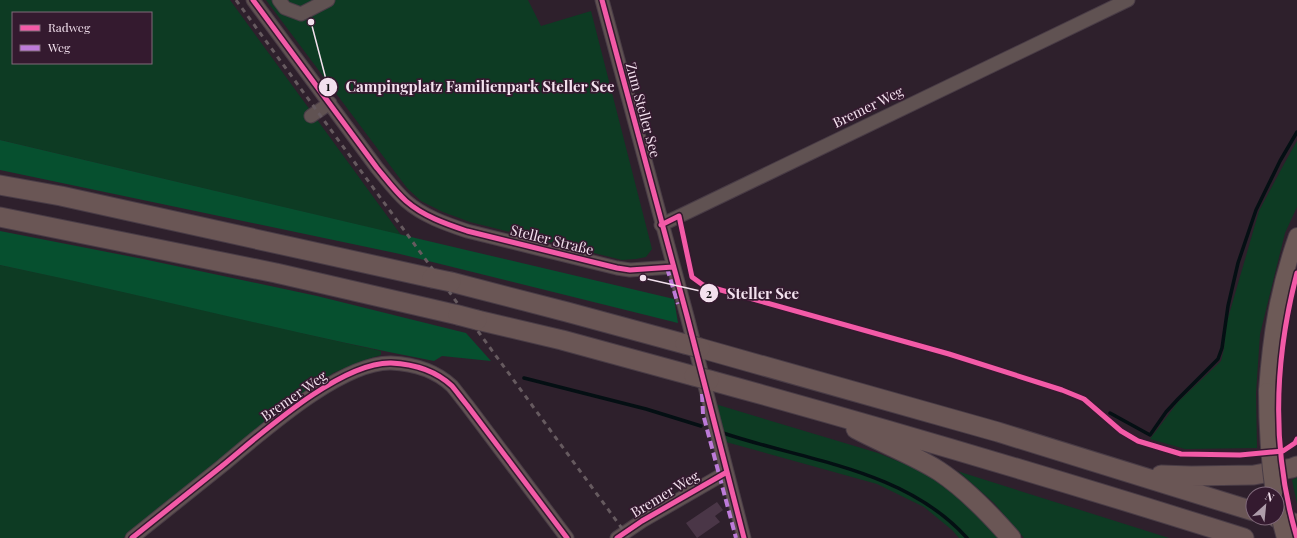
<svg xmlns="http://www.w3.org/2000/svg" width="1297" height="538" font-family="'Playfair Display',serif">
<rect width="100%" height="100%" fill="#2e202c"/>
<!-- green -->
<path fill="#0d3b23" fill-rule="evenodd" d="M0 0H230L401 235 0 140ZM13 13H151V63H13Z
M266 0H528L541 26 591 11 652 249 646 257 636 259 622 260 470 222 443 212 421 201 407 188Z
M1297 141V207L1285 233 1260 334 1256 393 1257 448 1185 449 1150 439 1178 402 1221 361 1224 349 1226 325 1259 211 1284 164Z
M0 265 67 279 381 351V355L362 361 333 373 123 538H0Z
M715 404 878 453 929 474 973 507 1001 538H959L952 530 924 507 877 484 726 442Z
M958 471H957L1169 538H1024L994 503Z
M1297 477V504L1292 480Z"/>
<!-- forest -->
<path fill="#06502f" d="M0 140 674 299 678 323 400 254 0 170Z
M0 231 143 259 317 296 466 333 491 361 442 356 434 361C289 333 145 295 0 265Z"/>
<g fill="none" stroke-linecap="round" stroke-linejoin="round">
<!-- stream -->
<path stroke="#040f13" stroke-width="3.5" d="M524 378 646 409 701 426
M1110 413 1150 435 1166 412 1178 399 1218 359 1222 348 1228 306 1238 263 1256 210 1280 161 1297 132
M723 433C806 461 905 469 967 538"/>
</g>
<!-- building -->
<path fill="#4a3647" d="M717 502 723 510 715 516 720 522 697 538 686 523Z"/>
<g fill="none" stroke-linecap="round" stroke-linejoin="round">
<defs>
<path id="minor" d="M253 0 377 168C387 180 395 191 406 201 423 216 446 224 467 231L617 268 630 270 673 267
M279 0 285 8 301 14 328 0
M602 0 687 316 744 538
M311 116 330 103
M661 225 1128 0
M132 538C162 514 192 490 222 466 261 434 340 362 391 363 413 364 436 371 452 386 457 392 462 399 467 405L567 538
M617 538 642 521 727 472"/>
<path id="major" d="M1267 391C1271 334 1278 290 1297 236"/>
<path id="highway" d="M0 185 61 196 432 278
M0 217 276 273 458 315
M451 282 567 312 685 344
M477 320 562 340 694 376
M700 348 998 432 1253 511
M709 380C888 429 1066 482 1244 538
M856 429C882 443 914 455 939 471 966 489 990 514 1011 538
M1161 475 1191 476 1254 475 1292 468 1297 466
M1277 518 1297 524"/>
</defs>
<!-- minor casing -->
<use href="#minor" stroke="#493c46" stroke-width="15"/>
<!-- major casing -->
<use href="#major" stroke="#493c46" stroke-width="18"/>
<!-- highway casing -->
<use href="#highway" stroke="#493c46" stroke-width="21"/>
<!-- minor -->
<use href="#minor" stroke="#605252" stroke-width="13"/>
<!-- major -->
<use href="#major" stroke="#6d5a57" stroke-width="16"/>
<!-- highway -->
<use href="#highway" stroke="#6a5655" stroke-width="19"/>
<!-- rail -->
<path stroke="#665a5f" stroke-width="3" stroke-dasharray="5 5" stroke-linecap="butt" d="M236 0 629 538"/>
<defs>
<path id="major-bridge" d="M1267 391C1267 426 1269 459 1274 494
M1277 508 1285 538"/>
<path id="highway-bridge" d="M432 278 451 282
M458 315 477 320
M685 344 700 348
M694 376 709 380"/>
</defs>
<!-- major-bridge casing -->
<use href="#major-bridge" stroke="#493c46" stroke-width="18" stroke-linecap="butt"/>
<!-- highway-bridge casing -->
<use href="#highway-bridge" stroke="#493c46" stroke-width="21" stroke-linecap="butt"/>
<!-- major-bridge -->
<use href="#major-bridge" stroke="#6d5a57" stroke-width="16"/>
<!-- highway-bridge -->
<use href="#highway-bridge" stroke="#6a5655" stroke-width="19"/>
<!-- quiet -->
<path stroke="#bd7bd9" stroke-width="4" stroke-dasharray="8 4" stroke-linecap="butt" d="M667 268 678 304
M702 394 703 414 736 538"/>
<defs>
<path id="cycleway" d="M253 0 377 168C387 180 395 191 406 201 423 216 446 224 467 231L617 268 630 270 673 267
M602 0 687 316 744 538
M661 225 679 216 692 277 703 285 949 354 1062 390 1084 399 1121 431 1138 441 1181 454 1240 455 1283 451 1295 443 1297 439
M132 538C162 514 192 490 222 466 261 434 340 362 391 363 413 364 436 371 452 386 457 392 462 399 467 405L567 538
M617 538 642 521 727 472
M1297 538C1271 450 1274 361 1297 273"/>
</defs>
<!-- cycleway casing -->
<use href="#cycleway" stroke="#341a2f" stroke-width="8"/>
<!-- cycleway -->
<use href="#cycleway" stroke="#f35aa7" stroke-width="5"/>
</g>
<g text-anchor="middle" stroke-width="3.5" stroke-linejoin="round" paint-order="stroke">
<!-- street labels -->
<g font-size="14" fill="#f3e1ee" stroke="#341a2f">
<text transform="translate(868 107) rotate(-26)" y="5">Bremer Weg</text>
<text transform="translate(643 110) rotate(75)" y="5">Zum Steller See</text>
<text transform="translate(552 240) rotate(14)" y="5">Steller Straße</text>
<text transform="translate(294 396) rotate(-35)" y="5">Bremer Weg</text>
<text transform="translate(665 494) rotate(-31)" y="5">Bremer Weg</text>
</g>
</g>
<!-- callouts -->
<path fill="none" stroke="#f3e1ee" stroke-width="1.5" d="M311 22L328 87M643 278L709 293"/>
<g fill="#f3e1ee" stroke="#341a2f" stroke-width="1.5">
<circle cx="311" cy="22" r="4"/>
<circle cx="643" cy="278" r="4"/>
<circle cx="328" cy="87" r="10"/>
<circle cx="709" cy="293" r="10"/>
</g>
<g font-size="12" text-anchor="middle" font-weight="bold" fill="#111">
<text x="328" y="91">1</text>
<text x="709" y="298">2</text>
</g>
<g font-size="15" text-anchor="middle" font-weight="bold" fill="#f3e1ee" stroke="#341a2f" stroke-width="3.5" stroke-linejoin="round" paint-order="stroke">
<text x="480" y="92">Campingplatz Familienpark Steller See</text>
<text x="763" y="299">Steller See</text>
</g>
<!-- legend -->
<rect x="12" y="12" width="140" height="52" fill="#341a2f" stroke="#806a7b"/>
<rect x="20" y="25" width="20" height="6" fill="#f35aa7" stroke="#806a7b"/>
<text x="48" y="32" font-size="12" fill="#f3e1ee">Radweg</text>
<rect x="20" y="45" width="20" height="6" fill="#bd7bd9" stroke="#806a7b"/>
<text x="48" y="52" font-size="12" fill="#f3e1ee">Weg</text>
<!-- north arrow -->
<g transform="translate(1265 506) rotate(27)"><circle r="19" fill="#341a2f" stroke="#806a7b"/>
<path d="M0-3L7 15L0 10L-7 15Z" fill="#ae9daa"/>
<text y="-6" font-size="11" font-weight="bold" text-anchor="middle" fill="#f3e1ee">N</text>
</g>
</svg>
